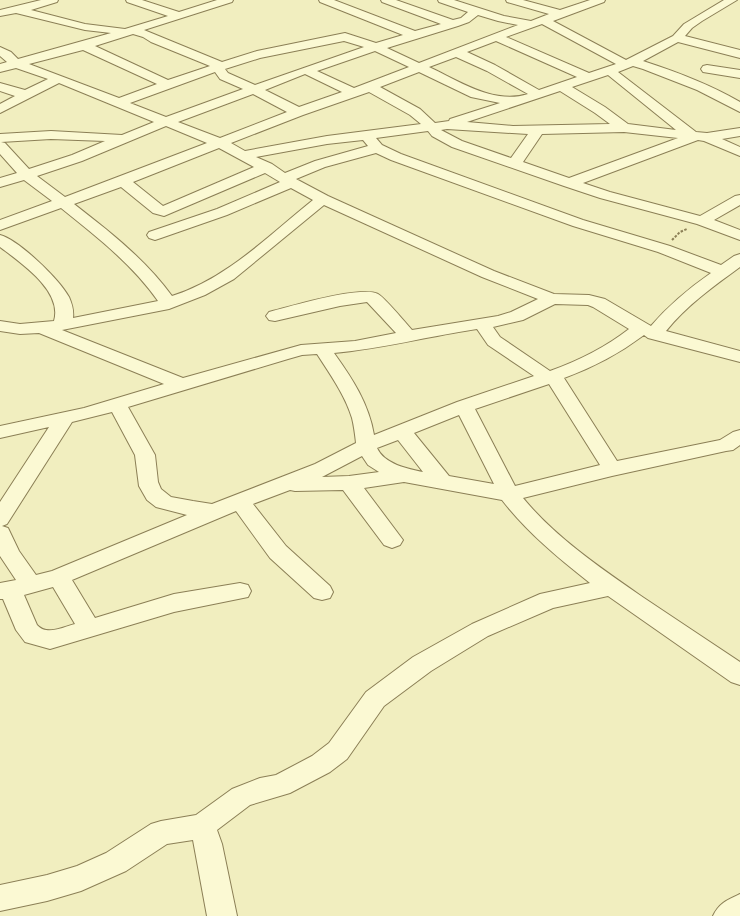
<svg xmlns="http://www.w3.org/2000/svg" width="740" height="916" font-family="'PT Serif',serif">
<rect width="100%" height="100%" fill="#f1eebf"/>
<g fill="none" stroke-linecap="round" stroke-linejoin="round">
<defs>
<path id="minor" d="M41 0H58L57 2 31 10 85 24 125 29 168 16 127 2 126 0H142L179 12 217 0H233L232 2 144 30 222 62 257 51 345 33 376 43 403 35 320 2 319 0H334L415 31 441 24 382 2 381 0H396L453 20 461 18 468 12 439 2 438 0H454L504 16 531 21 549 14 507 2 506 0H523L560 10 590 0H605L604 2 553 21 626 60 673 36 684 24 724 0H737L702 21 692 28 685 36 740 50V58L678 42 643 61C677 72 709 84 740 102V112L697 90 643 69 633 66 618 72 696 132 707 133 740 128V136L722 139 740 147V156L704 141 698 140 583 183 610 192 700 216 735 196 740 195V205L714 220 740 230V240L697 224 600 198 564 186 452 147 432 136 428 131 376 138 382 145 401 154 583 220 670 246 721 265 734 256 740 254V267C714 286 687 305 666 331L740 351V362L648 338 644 335C620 353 592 368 564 378L617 461 720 440 733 432 740 430V445L733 450 726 451 612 476 523 498C556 538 602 569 644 598 676 619 708 641 740 662V685L731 682 608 596 553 608 488 636 431 671 384 706 347 759 330 772 290 793 250 805 217 830 222 844 237 916H207L193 840 167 844 126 871 81 891 47 901 0 911V885L47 875 77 866 106 853 151 824 161 821 196 815 232 789 260 778 276 775 312 756 329 743 366 692 413 657 472 624 540 594 590 583C558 558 527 532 502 500L404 482 364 488 403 540 400 545 392 548 384 545 343 490 295 491 290 490 253 504 286 546 330 586 333 592 330 598 322 600 314 598 270 558 236 511 72 580 95 618 174 594 240 583 248 585 251 591 248 597 174 612 50 649 25 642 16 630 3 599H0V583L16 580 0 556V502L49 427 0 438V426L84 408 164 384 39 333 20 334 0 331V321L20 324 54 321C63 291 21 263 0 247V235C19 240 59 279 69 297 72 304 74 310 73 318L158 301C132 264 96 236 61 208L0 230V220L52 201 24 180 0 187V178L17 173 0 154V134L51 131 122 135 154 122 59 83 0 113V104L15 96 0 91V83L25 90 48 79 16 68 0 72V64L7 62 0 56V47L11 52 18 59 111 33 85 30 16 13 0 16V10ZM478 15 498 21 518 25 419 63 387 48 458 26 469 22ZM542 24 616 64 589 73 506 37ZM133 34 143 37 151 42 210 66 168 80 95 46ZM344 41 364 47 255 85 228 73 225 69 260 58ZM496 41 577 77 539 90 495 65 467 52ZM83 50 157 84 119 98 29 64ZM375 51 409 67 354 88 317 71ZM456 57 487 71 528 94C494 105 459 81 429 67ZM215 72 220 79 243 89 166 117 130 103ZM419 72 471 97 500 103 450 119 449 121 435 123 420 109 380 87ZM305 74 342 92 299 107 265 90ZM608 75 676 130 628 124 605 107 572 87ZM560 91 595 113 610 124 513 126 467 122ZM369 92 410 115 421 124 327 136 245 151 231 143 303 115ZM253 94 287 112 220 138 178 122ZM166 126 207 143 65 197 37 176 82 161ZM447 129 528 134 511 158 462 141 441 130ZM624 132 678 138 569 178 523 162 542 134ZM51 139 105 141 72 155 29 169 5 143 1 142ZM363 140 368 146 315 161 285 173 272 164 256 157 327 144ZM219 148 254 167 163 206 133 182ZM376 153 391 160 573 226 658 252 711 273C688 289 669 305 651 326L605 299 589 295 554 294 494 271 328 196 296 179 325 167ZM265 173 280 182 217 209 149 232 147 235 149 238 155 240 161 238 227 215 291 188 313 200C269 235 227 279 172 296 145 259 110 232 74 204L121 187 153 213 164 216ZM324 205 482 277 538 299 511 312 498 316 412 330C405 322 385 298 378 294 361 285 289 307 269 312L266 316 269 320 275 321 340 306 367 302 396 333 355 341 301 345 183 378 62 330 169 309 205 295 234 279ZM555 304 588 305 593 307 629 329C606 347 578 361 550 371L500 337 493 327 523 320ZM477 329 488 345 534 376 457 402 374 435C369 404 352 378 334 353 382 349 429 336 477 329ZM317 354C330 374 345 395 352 418 354 426 355 434 356 443L315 464 212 504 193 501 171 497 161 489 158 482 155 455 128 407 288 359 302 355ZM549 384 600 465 515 486 475 409ZM112 412 135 455 139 486 147 500 156 507 187 515 52 571 36 575 19 551 8 528 2 526 7 524 72 422ZM459 415 494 484 449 476 414 433ZM398 440 423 472C408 469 384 464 377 448ZM362 456 368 465 379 472 349 476 322 477ZM53 587 75 624C63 627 47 636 37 625L24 595Z
M707 65 740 70V78L703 72 701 69 703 66Z
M740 894V916H713C719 903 727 900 740 894Z"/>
</defs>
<!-- minor casing -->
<use href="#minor" stroke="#8b7f56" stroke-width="2"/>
<!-- path -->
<path stroke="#8b7f56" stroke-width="2" stroke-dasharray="2.5 1.5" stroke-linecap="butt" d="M672 240 680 232 687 229"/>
<!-- minor -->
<use href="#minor" fill="#fbf9d3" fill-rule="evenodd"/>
</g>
</svg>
